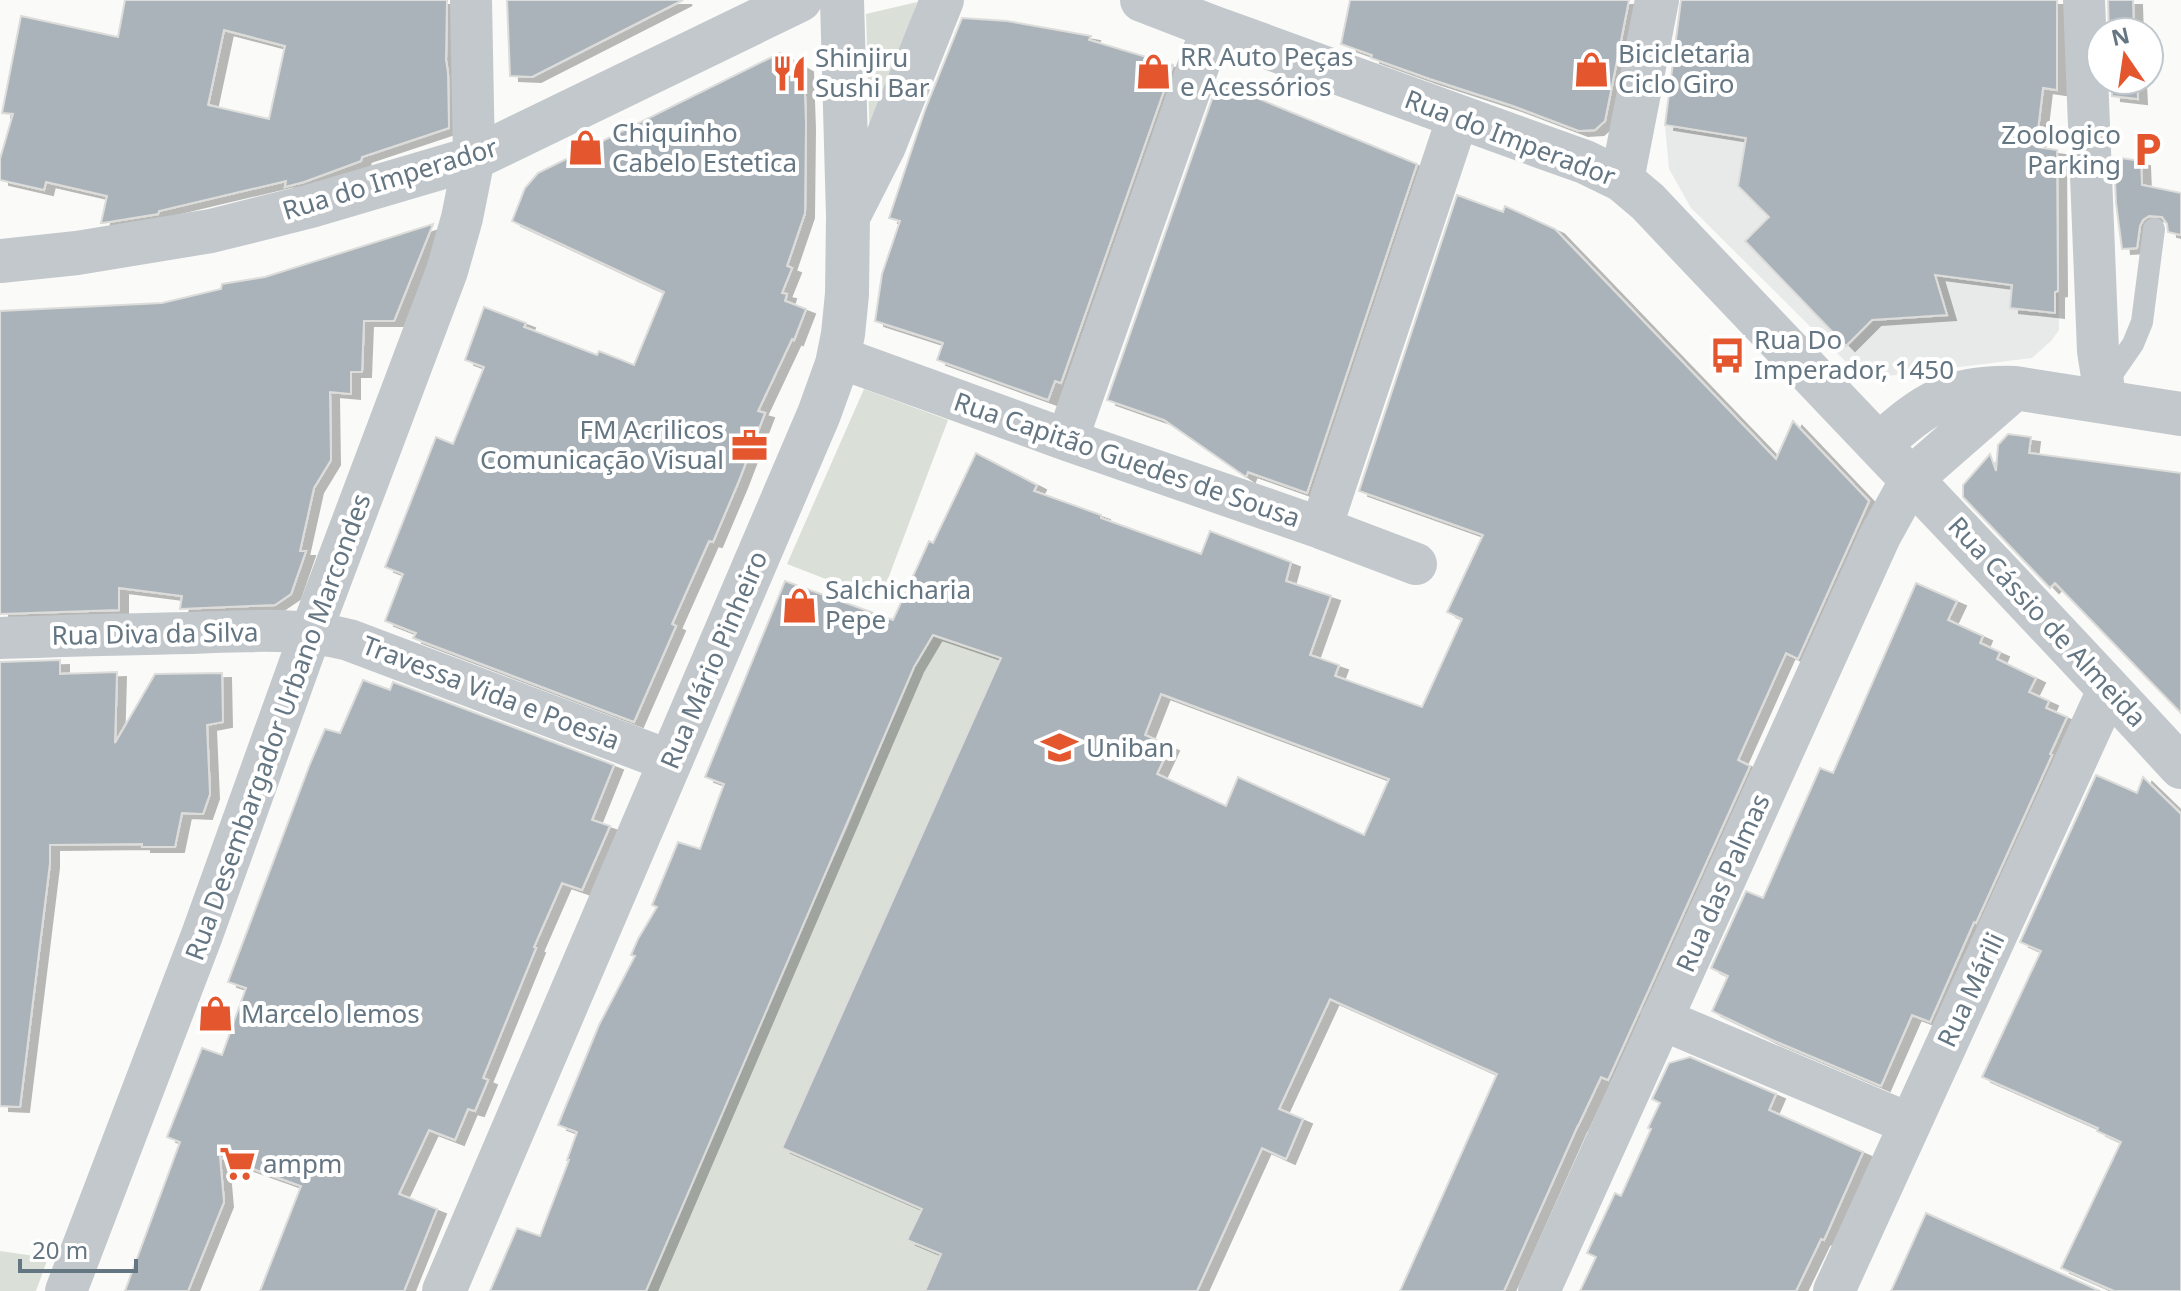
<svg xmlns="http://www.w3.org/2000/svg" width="2181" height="1291" font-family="'Noto Sans',sans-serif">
<defs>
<filter id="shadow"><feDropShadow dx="9" dy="5" stdDeviation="0" flood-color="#0004"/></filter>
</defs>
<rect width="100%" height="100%" fill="#fafaf8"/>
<!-- built -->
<path fill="#e8e9e9" d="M1665 126 1869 157 2058 267 2059 330 2051 341 2032 358 1863 379 1691 208 1669 169Z"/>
<!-- green -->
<path fill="#dadfd7" d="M917 2 870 146 866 14Z
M864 389 948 420 880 600 787 564Z
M938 632 977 650 1002 658 783 1148 922 1209 908 1240 941 1254 925 1291H646L804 923 847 829 922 648Z
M0 1251 48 1258 36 1291H0Z"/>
<!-- building -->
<path fill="#aab3b9" stroke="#dcdcda" stroke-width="2" fill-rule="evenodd" filter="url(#shadow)" d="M125 0H447L446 60 448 73 449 128 362 157 361 161 304 182 285 187 286 181 159 211 158 214 103 223H101L107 196 46 182 44 190 0 180V159L13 114 2 113 21 16 118 37ZM224 30 285 46 269 119 208 105Z
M507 0H683L532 77 510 76Z
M1350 0H1629L1605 121 1595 130 1579 131 1513 106 1430 79 1371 58 1372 55 1341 44Z
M1681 0H2057V90L2043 88 2036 147 2057 150 2058 291 2055 292V313L2010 308 2012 285 1935 275 1947 315 1872 320 1846 346 1745 241 1769 217 1738 186 1746 138 1665 125Z
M2108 0H2133L2134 32H2109Z
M962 18 1007 21 1091 36 1089 40 1173 65 1061 383 1055 381 1048 400 937 360 943 343 875 321 882 274 900 221 889 218 925 110Z
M780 53 804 67 806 124 805 213 787 266 792 268 782 293 787 294 785 301 806 309 794 340 792 339 758 411 765 413 738 483 713 542 709 541 672 624 676 626 634 722 413 638 416 633 385 621 403 574 385 567 406 514 436 437 453 444 484 367 465 360 484 307 526 323 524 327 597 355 599 351 634 365 664 292 512 221 525 188 538 173Z
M2111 80H2137L2138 99 2112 96Z
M1218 82 1417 164 1307 493 1248 472 1246 477 1164 420 1107 400Z
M2114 157 2141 161 2142 185 2181 193V235L2168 232 2167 224 2162 217 2149 216 2143 220 2140 226 2137 248 2122 249 2116 203Z
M1457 195 1503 212 1505 206 1555 229 1776 459 1793 421 1869 501 1798 659 1786 653 1738 760 1750 766 1608 1080 1601 1077 1578 1126V1125L1504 1291H1400L1497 1074 1330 999 1279 1109 1303 1119 1286 1159 1262 1148 1197 1291H925L941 1254 907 1240 922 1209 782 1148 1001 658 933 635 914 667 646 1291H490L517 1228 540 1236 569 1160H567L577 1132 558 1125 599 1025 635 956 631 955 638 939 657 907 652 905 678 842 700 849 724 784 705 777 785 581 893 620 929 541 933 543 976 453 1037 485 1034 491 1101 515V518L1201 554 1210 531 1291 562 1286 581 1331 596 1310 655 1339 665 1335 676 1422 707 1462 619 1447 612 1483 535 1359 491ZM1161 694 1389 779 1364 835 1238 777 1226 806 1157 774 1170 746 1145 735Z
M433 224 394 321H364L362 372H351V394L330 392 331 460 314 488 300 551H306L291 594 275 605 180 609 182 596 119 588V610L0 614V311L162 303 221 289 222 284 265 277Z
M2008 434 2031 437 2029 453 2181 473V713L2055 583 2050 588 1963 497V485L1990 454 1996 471 1998 445Z
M1916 583 1957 601 1948 620 1983 636 1980 643 2000 652 1997 659 2036 678 2029 692 2049 701 2046 708 2067 717 2050 754 2052 755 1976 923 1974 922 1930 1022 1912 1015 1881 1086 1770 1039 1712 1011 1728 976 1711 968 1746 891 1763 898 1820 768 1833 773Z
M60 660V674L117 672 115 743 155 674 222 673 223 722 207 725 210 794 203 814 182 813 175 847H142V844L50 845V863L20 1107 0 1106V662Z
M363 680 390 690 393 682 614 765 592 820 610 826 582 890 562 883 534 947 536 948 483 1078 488 1080 475 1111 468 1109 455 1140 429 1130 399 1194 437 1209 404 1291H260L301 1186 220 1157 224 1202 188 1291H125L180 1142 167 1137 202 1048 222 1055 246 988 228 982 310 764 325 729 340 733Z
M2096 775 2137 793 2143 777 2181 814V1291H2114L2061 1268 2121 1142 2097 1131 2098 1128 1982 1077 2041 951 2020 942Z
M1690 1057 1776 1094 1769 1110 1863 1152 1824 1240 1821 1239 1796 1291H1580L1596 1257 1587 1253 1615 1193 1621 1196 1651 1129 1648 1128 1660 1103 1652 1099 1669 1063Z
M1926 1213 2100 1291H1891Z"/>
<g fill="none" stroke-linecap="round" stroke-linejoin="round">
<!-- service -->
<path stroke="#c3c8cc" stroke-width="22" d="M2104 386 2133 344 2142 322 2154 229"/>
<!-- minor -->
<path stroke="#c3c8cc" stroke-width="42" d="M2084 0 2098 351 2106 402
M838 357 1067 440 1321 528 1416 564
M1067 440 1212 27
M1321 528 1458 117
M0 638C64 636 127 634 191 633 244 631 298 627 349 640L670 761
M1661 1019 1910 1124
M66 1291 202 935 311 632 447 271 462 218 474 158 471 0
M1539 1291 1880 536 1912 478
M1834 1291 2109 688"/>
<!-- tertiary -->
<path stroke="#c3c8cc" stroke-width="44" d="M1142 0 1212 27 1540 146 1585 162 1622 180 1648 202C1825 390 2006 576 2181 767
M1622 180 1657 0
M851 211 884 146 942 0
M0 261 77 253 211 231 311 206 474 158 800 0
M1879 445C1925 403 1951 386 2015 388L2181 414
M1912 478 2015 388
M444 1291 819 414 837 364 843 334 847 294 848 217 842 0"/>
</g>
<!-- icons -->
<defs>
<symbol id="shop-bare" viewBox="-9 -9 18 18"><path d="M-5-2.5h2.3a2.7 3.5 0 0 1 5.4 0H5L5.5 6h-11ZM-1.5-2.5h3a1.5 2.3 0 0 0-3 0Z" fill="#e4572e" stroke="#fff" stroke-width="2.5" paint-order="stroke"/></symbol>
<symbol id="restaurant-bare" viewBox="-9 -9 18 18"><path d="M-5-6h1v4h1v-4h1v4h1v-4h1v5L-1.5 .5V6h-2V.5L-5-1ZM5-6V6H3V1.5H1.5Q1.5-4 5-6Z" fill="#e4572e" stroke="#fff" stroke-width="2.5" paint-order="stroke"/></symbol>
<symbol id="parking-bare" viewBox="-9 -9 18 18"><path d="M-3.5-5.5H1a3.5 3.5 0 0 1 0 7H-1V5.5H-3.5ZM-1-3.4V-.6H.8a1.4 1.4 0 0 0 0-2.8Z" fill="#e4572e" stroke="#fff" stroke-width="2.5" paint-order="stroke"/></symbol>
<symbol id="bus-bare" viewBox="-9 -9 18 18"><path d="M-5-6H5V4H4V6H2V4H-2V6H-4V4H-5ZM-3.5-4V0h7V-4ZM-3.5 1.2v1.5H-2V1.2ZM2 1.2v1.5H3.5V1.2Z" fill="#e4572e" stroke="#fff" stroke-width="2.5" paint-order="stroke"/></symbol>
<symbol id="office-bare" viewBox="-9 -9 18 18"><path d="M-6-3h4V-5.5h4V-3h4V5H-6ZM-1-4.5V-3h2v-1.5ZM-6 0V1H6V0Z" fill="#e4572e" stroke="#fff" stroke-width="2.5" paint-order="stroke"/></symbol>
<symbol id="university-bare" viewBox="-9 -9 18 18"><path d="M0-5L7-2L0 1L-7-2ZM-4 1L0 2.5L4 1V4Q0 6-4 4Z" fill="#e4572e" stroke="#fff" stroke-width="2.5" paint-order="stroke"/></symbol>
<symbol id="supermarket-bare" viewBox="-9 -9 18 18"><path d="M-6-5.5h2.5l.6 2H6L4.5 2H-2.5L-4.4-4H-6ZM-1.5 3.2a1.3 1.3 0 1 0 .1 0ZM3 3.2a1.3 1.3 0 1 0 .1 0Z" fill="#e4572e" stroke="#fff" stroke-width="2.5" paint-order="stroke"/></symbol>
</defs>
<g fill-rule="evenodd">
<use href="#shop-bare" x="1566" y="44" width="51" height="51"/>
<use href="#shop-bare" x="1128" y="46" width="51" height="51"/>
<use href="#restaurant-bare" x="764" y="48" width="51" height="51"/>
<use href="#shop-bare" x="560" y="122" width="51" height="51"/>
<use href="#parking-bare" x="2122" y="124" width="51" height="51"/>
<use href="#bus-bare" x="1702" y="330" width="51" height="51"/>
<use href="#office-bare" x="724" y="420" width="51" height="51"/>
<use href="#shop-bare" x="774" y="580" width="51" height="51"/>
<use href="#university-bare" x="1034" y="722" width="51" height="51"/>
<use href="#shop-bare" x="190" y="988" width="51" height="51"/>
<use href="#supermarket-bare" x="212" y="1138" width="51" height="51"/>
</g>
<g text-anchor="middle" stroke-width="8" stroke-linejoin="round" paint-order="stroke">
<!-- poi labels -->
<g font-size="26" fill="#657683" stroke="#fff" text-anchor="start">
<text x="1618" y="63">Bicicletaria<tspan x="1618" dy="30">Ciclo Giro</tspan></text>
<text x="1180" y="66">RR Auto Peças<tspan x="1180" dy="30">e Acessórios</tspan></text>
<text x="815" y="67">Shinjiru<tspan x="815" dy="30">Sushi Bar</tspan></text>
<text x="612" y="142">Chiquinho<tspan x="612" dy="30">Cabelo Estetica</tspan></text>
<text x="2121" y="144" text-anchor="end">Zoologico<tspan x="2121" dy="30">Parking</tspan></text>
<text x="1754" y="349">Rua Do<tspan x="1754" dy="30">Imperador, 1450</tspan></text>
<text x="724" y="439" text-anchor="end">FM Acrilicos<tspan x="724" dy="30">Comunicação Visual</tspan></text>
<text x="825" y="599">Salchicharia<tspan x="825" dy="30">Pepe</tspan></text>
<text x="1086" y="757">Uniban</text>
<text x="241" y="1023">Marcelo lemos</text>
<text x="263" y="1173">ampm</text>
</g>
<!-- street labels -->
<g font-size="26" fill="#657683" stroke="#fff">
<text transform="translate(1510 138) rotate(21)" y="9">Rua do Imperador</text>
<text transform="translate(390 179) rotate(-17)" y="9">Rua do Imperador</text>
<text transform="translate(1127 460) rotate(19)" y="9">Rua Capitão Guedes de Sousa</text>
<text transform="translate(2047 622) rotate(47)" y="9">Rua Cássio de Almeida</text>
<text transform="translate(155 634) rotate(-1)" y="9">Rua Diva da Silva</text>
<text transform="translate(714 660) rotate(-67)" y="9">Rua Mário Pinheiro</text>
<text transform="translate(491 693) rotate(21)" y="9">Travessa Vida e Poesia</text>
<text transform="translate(278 727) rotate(-70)" y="9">Rua Desembargador Urbano Marcondes</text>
<text transform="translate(1723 883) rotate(-66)" y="9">Rua das Palmas</text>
<text transform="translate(1971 990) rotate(-65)" y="9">Rua Márili</text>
</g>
</g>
<!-- north arrow -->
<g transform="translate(2125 56) rotate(347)"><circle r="38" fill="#ffffff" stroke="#c1c8cd" stroke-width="2"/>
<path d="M0-6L14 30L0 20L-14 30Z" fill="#e4572e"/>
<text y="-12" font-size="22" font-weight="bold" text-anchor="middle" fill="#657683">N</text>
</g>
<!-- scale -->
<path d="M20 1259v12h116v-12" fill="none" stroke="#657683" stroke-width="4"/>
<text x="32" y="1259" font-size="24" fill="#657683" stroke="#ffffff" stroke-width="6" paint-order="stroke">20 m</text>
</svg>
